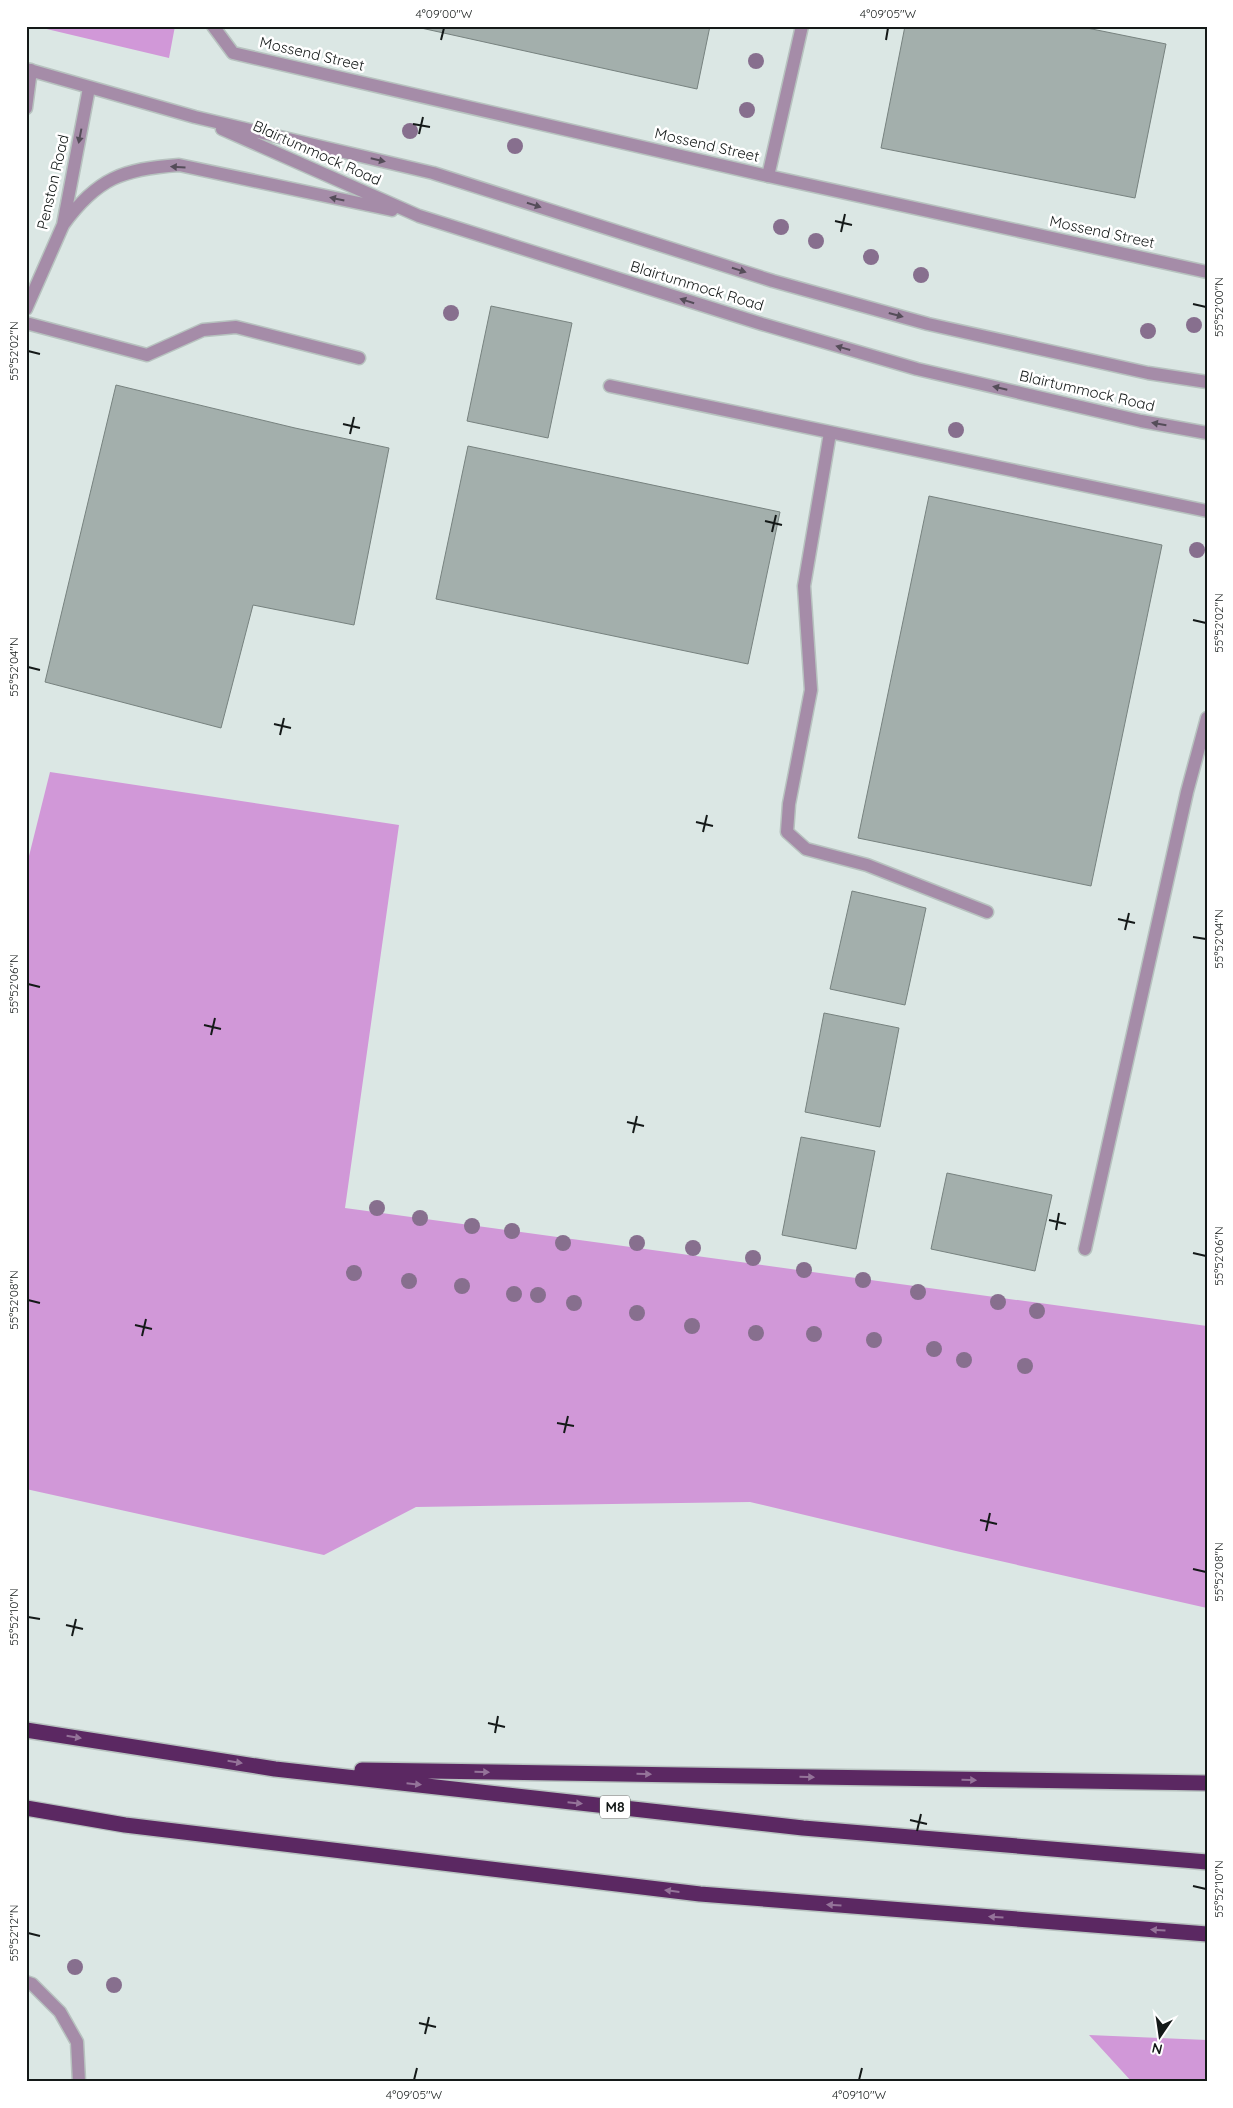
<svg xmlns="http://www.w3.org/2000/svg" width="1233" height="2108" font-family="Quicksand,sans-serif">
<rect width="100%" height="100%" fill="#dbe7e4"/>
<!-- forest -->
<path fill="#d198d8" d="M34 26H175L169 58Z
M50 772 399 825 345 1208 1207 1326V1608L956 1551 750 1502 416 1507 324 1555 26 1489V868Z
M1089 2035 1207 2040V2082H1132Z"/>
<!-- building -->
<path fill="#a3afac" stroke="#77827f" d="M412 26H710L697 89Z
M905 26H1077L1166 44 1135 198 881 148Z
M491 306 572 323 548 438 467 421Z
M116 385 295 428 389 448 354 625 253 605 221 728 45 682Z
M468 446 780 512 748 664 436 599Z
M929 496 1162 545 1091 886 858 838Z
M852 891 926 908 905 1005 830 989Z
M824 1013 899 1028 880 1127 805 1112Z
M801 1137 875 1151 856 1249 782 1235Z
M947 1173 1052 1195 1035 1271 931 1249Z"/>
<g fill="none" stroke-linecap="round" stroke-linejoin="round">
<defs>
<path id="lane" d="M768 176 802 26
M26 323 147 355 203 330 236 327 359 358
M830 433 804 586 811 690 789 804 787 832 806 849 867 865 987 912
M1085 1249 1187 792 1207 718"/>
<path id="street" d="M213 26 233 53 768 176 1207 272
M26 69 195 117 433 173 773 281 928 324 1148 373 1207 382
M26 108 31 70
M222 129 419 216 762 324 917 369 1141 421 1207 433
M63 225C97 178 123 169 179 165L392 210
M26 309 63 225 89 88
M610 386 1207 511
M26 1982 32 1984 60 2012 77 2042 79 2082"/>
<path id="highway" d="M26 1730 275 1769 803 1828 1207 1862
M362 1770 1207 1783
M26 1808 125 1825 700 1894 1207 1934"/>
</defs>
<!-- lane casing -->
<use href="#lane" stroke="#b7c2bf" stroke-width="15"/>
<!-- street casing -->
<use href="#street" stroke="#b7c2bf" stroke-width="15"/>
<!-- highway casing -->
<use href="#highway" stroke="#b7c2bf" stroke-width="18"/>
<!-- lane -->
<use href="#lane" stroke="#a58ca8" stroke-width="12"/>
<!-- street -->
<use href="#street" stroke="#a58ca8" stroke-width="12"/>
<!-- highway -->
<use href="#highway" stroke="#5b2862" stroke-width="15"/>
</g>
<!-- trees -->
<g fill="#876f8e">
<circle cx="756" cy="61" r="8"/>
<circle cx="747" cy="110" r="8"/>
<circle cx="410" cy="131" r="8"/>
<circle cx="515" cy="146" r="8"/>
<circle cx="781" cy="227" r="8"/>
<circle cx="816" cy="241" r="8"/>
<circle cx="871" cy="257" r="8"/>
<circle cx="921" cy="275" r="8"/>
<circle cx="451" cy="313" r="8"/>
<circle cx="1194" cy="325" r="8"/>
<circle cx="1148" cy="331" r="8"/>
<circle cx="956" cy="430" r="8"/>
<circle cx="1197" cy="550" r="8"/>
<circle cx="377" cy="1208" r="8"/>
<circle cx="420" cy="1218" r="8"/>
<circle cx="472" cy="1226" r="8"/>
<circle cx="512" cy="1231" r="8"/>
<circle cx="563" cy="1243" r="8"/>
<circle cx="637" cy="1243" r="8"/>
<circle cx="693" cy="1248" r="8"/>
<circle cx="753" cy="1258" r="8"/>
<circle cx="804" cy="1270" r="8"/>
<circle cx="354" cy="1273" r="8"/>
<circle cx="863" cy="1280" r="8"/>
<circle cx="409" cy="1281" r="8"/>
<circle cx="462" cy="1286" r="8"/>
<circle cx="918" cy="1292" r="8"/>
<circle cx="514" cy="1294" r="8"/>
<circle cx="538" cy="1295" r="8"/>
<circle cx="998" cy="1302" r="8"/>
<circle cx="574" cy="1303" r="8"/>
<circle cx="1037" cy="1311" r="8"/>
<circle cx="637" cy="1313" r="8"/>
<circle cx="692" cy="1326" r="8"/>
<circle cx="756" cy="1333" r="8"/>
<circle cx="814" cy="1334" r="8"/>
<circle cx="874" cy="1340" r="8"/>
<circle cx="934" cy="1349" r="8"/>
<circle cx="964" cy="1360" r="8"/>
<circle cx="1025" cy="1366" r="8"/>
<circle cx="75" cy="1967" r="8"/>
<circle cx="114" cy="1985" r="8"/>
</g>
<!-- one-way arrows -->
<defs><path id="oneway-solid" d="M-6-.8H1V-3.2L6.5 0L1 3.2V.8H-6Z" transform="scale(1.25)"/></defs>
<g fill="#554d59">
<use href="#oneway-solid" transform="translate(80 136) rotate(101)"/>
<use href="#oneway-solid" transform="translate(378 160) rotate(13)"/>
<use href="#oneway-solid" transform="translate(178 167) rotate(-177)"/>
<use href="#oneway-solid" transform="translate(337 199) rotate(-168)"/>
<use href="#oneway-solid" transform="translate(534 205) rotate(18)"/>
<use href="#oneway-solid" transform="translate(739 270) rotate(18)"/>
<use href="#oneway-solid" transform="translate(687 301) rotate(-162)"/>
<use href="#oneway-solid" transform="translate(896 315) rotate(15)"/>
<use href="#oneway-solid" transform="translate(843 348) rotate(-164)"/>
<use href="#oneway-solid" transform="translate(1000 388) rotate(-167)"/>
<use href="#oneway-solid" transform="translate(1159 424) rotate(-170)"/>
</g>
<g fill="#947399">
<use href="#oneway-solid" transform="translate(74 1737) rotate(9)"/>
<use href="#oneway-solid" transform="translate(235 1762) rotate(9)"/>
<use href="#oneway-solid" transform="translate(482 1772) rotate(1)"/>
<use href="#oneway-solid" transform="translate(644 1774) rotate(1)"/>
<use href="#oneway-solid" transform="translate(807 1777) rotate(1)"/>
<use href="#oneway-solid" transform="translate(969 1780) rotate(1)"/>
<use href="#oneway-solid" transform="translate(414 1784) rotate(6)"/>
<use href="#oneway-solid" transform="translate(575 1803) rotate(6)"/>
<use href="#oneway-solid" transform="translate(672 1891) rotate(-173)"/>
<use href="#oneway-solid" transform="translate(834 1905) rotate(-176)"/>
<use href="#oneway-solid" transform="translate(996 1917) rotate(-176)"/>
<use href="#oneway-solid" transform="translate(1158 1930) rotate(-176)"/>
</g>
<!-- ticks -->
<path fill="none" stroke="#141918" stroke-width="2" d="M441 40 444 28M886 40 888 28M413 124 430 127M419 134 423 117M835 221 852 225M841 232 845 214M1193 304 1206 307M28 351 40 354M343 424 360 428M350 434 354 417M765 521 782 525M772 532 776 515M1193 620 1206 623M28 667 40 670M274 724 291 728M280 735 284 718M696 822 713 826M703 832 707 815M1118 919 1135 923M1125 930 1129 913M1193 937 1206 939M28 984 40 987M204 1025 221 1029M211 1035 215 1018M627 1122 644 1126M633 1133 637 1116M1049 1220 1066 1224M1056 1230 1059 1213M1193 1253 1206 1256M28 1300 40 1303M135 1325 152 1329M142 1336 146 1319M557 1423 574 1426M564 1433 568 1416M980 1520 997 1524M986 1531 990 1513M1193 1569 1206 1572M28 1617 40 1619M66 1625 83 1629M72 1636 76 1619M488 1723 505 1727M495 1733 498 1716M910 1820 927 1824M917 1831 921 1814M1193 1886 1206 1889M28 1933 40 1936M419 2023 436 2027M425 2034 429 2017M414 2080 417 2068M859 2080 862 2068"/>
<g text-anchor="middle" stroke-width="5" stroke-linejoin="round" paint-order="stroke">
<!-- shield labels -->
<rect fill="#fff" stroke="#5a5e5d" stroke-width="1" x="600" y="1795.5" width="30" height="23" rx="4"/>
<g font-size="14" font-weight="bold" fill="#141918">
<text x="615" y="1812">M8</text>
</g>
<!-- street labels -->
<g font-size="15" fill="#141918" stroke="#fff">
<text transform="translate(312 54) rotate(13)" y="5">Mossend Street</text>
<text transform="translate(707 145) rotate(13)" y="5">Mossend Street</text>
<text transform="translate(317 153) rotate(24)" y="5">Blairtummock Road</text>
<text transform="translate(53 182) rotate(-77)" y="5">Penston Road</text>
<text transform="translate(1102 232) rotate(12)" y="5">Mossend Street</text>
<text transform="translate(697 286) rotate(17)" y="5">Blairtummock Road</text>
<text transform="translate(1087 391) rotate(13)" y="5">Blairtummock Road</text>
</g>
</g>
<!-- border -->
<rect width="1233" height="2108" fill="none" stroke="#ffffff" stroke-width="55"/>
<!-- north arrow -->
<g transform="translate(1160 2036) rotate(193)" stroke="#ffffff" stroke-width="4" paint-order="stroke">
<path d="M0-4L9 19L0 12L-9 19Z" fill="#141918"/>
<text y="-8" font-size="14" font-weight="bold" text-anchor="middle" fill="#141918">N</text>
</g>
<rect x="28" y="28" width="1178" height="2052" fill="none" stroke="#141918" stroke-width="2"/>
<g font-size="12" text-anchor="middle" fill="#141918">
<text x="444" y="18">4°09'00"W</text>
<text x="888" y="18">4°09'05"W</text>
<text transform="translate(1219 307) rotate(-90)" y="4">55°52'00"N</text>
<text transform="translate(14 351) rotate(-90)" y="4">55°52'02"N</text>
<text transform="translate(1219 623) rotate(-90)" y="4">55°52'02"N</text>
<text transform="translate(14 667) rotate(-90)" y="4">55°52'04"N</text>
<text transform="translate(1219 939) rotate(-90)" y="4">55°52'04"N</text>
<text transform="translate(14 984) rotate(-90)" y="4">55°52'06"N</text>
<text transform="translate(1219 1256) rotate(-90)" y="4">55°52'06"N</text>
<text transform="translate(14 1300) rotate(-90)" y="4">55°52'08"N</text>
<text transform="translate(1219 1572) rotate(-90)" y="4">55°52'08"N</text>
<text transform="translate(14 1617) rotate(-90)" y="4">55°52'10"N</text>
<text transform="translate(1219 1889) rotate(-90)" y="4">55°52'10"N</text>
<text transform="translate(14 1933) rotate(-90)" y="4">55°52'12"N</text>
<text x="414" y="2099">4°09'05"W</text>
<text x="859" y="2099">4°09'10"W</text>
</g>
</svg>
